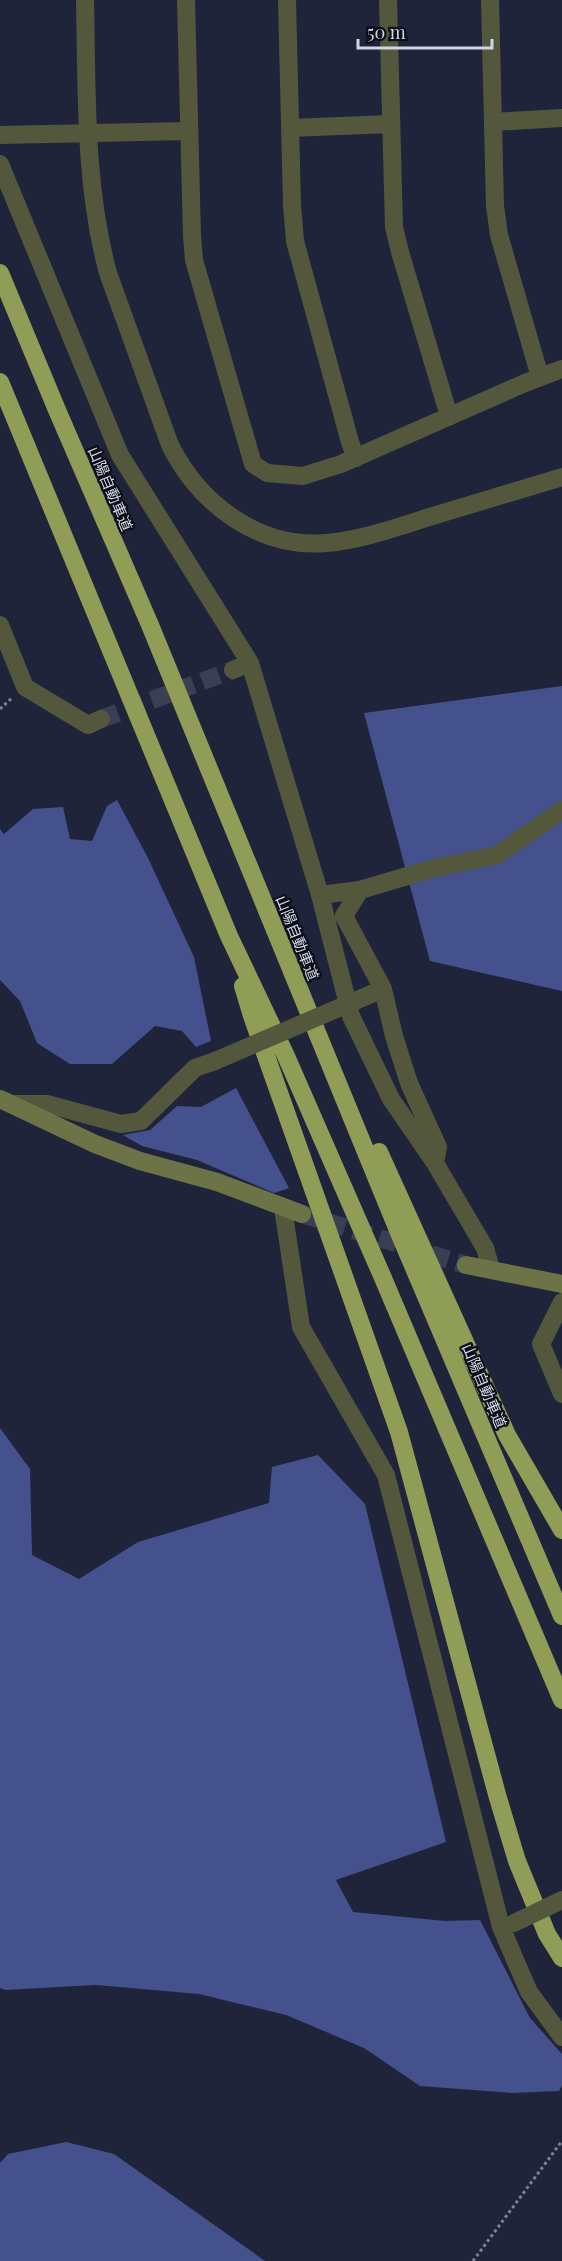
<svg xmlns="http://www.w3.org/2000/svg" width="562" height="2261" font-family="'Playfair Display','Noto Sans JP',serif">
<rect width="100%" height="100%" fill="#1f243b"/>
<!-- forest -->
<path fill="#44518c" d="M562 686V991L430 961 364 713Z
M117 800 148 858 194 957 211 1041 196 1047 182 1031 155 1026 112 1064H70L37 1043 20 1001 0 980V829L4 834 33 809 63 807 70 839 92 841 107 806Z
M236 1088 289 1188 274 1193 197 1160 142 1146 123 1135 150 1130 177 1106 201 1107Z
M0 1428 30 1469 32 1555 79 1579 138 1542 269 1503 272 1467 318 1455 365 1504 446 1842 336 1880 353 1912 445 1921 480 1920 530 2018 562 2054V2085L559 2091 512 2093 420 2086 364 2048 286 2015 199 1994 96 1985 5 1990 0 1988Z
M66 2142 114 2154 265 2261H0V2163L8 2154Z"/>
<g fill="none" stroke-linecap="round" stroke-linejoin="round">
<!-- street-tunnel -->
<path stroke="#3a3f54" stroke-width="18" stroke-dasharray="18 9" stroke-linecap="butt" d="M101 719 233 670"/>
<!-- secondary-tunnel -->
<path stroke="#3a3f54" stroke-width="18" stroke-dasharray="18 9" stroke-linecap="butt" d="M302 1214 466 1265"/>
<!-- path -->
<path stroke="#7d8295" stroke-width="3" stroke-dasharray="3 3" stroke-linecap="butt" d="M0 709 12 698
M473 2261 562 2141"/>
<!-- street -->
<path stroke="#53583c" stroke-width="18" d="M85 0C87 92 84 184 108 273L170 445C199 503 258 549 326 543 363 540 400 526 436 515 478 502 520 490 562 477
M186 0 192 236 194 260 253 464 267 473 303 476 341 464 525 383 562 369
M287 0 292 205 295 241 350 442 356 458
M388 0 394 227 400 252 449 416
M490 0 495 206 499 235 540 377
M493 122 562 118
M290 128 391 124
M0 135 189 131
M0 164 120 455 250 663 320 895 351 1016 391 1099 435 1163 485 1248 491 1269
M0 625 25 687 88 725 101 719
M233 670 250 663
M360 890 344 916 383 989 394 1036 409 1083 438 1147 435 1163
M320 895 360 890 431 869 497 855 562 810
M14 1104H47L121 1124 141 1121 195 1068 215 1061
M283 1208 301 1327 386 1475 501 1927 529 1992 562 2037
M562 1302 541 1344 562 1394"/>
<!-- secondary -->
<path stroke="#6c7447" stroke-width="18" d="M0 1099 95 1144 140 1161 217 1182 302 1214
M466 1265 562 1284"/>
<!-- highway -->
<path stroke="#909d56" stroke-width="18" d="M0 273 57 410 150 625 400 1235 562 1616
M0 382 229 936 286 1056 383 1278 562 1700
M243 986 252 1016 399 1432 498 1798 517 1861 547 1934 562 1958
M379 1152 507 1435 562 1530"/>
<!-- street-bridge -->
<path stroke="#53583c" stroke-width="18" d="M215 1061 376 992
M514 1923 562 1900"/>
</g>
<g text-anchor="middle" stroke-width="4.5" stroke-linejoin="round" paint-order="stroke">
<!-- street labels -->
<g font-size="15" fill="#d1d6e5" stroke="#0c0e18">
<text transform="translate(110 489) rotate(67)" y="5">山陽自動車道</text>
<text transform="translate(297 938) rotate(68)" y="5">山陽自動車道</text>
<text transform="translate(484 1386) rotate(67)" y="5">山陽自動車道</text>
</g>
</g>
<!-- scale -->
<path d="M358 39v9h134v-9" fill="none" stroke="#d1d6e5" stroke-width="3"/>
<text x="367" y="39" font-size="18" fill="#d1d6e5" stroke="#0c0e18" stroke-width="4.5" paint-order="stroke">50 m</text>
</svg>
